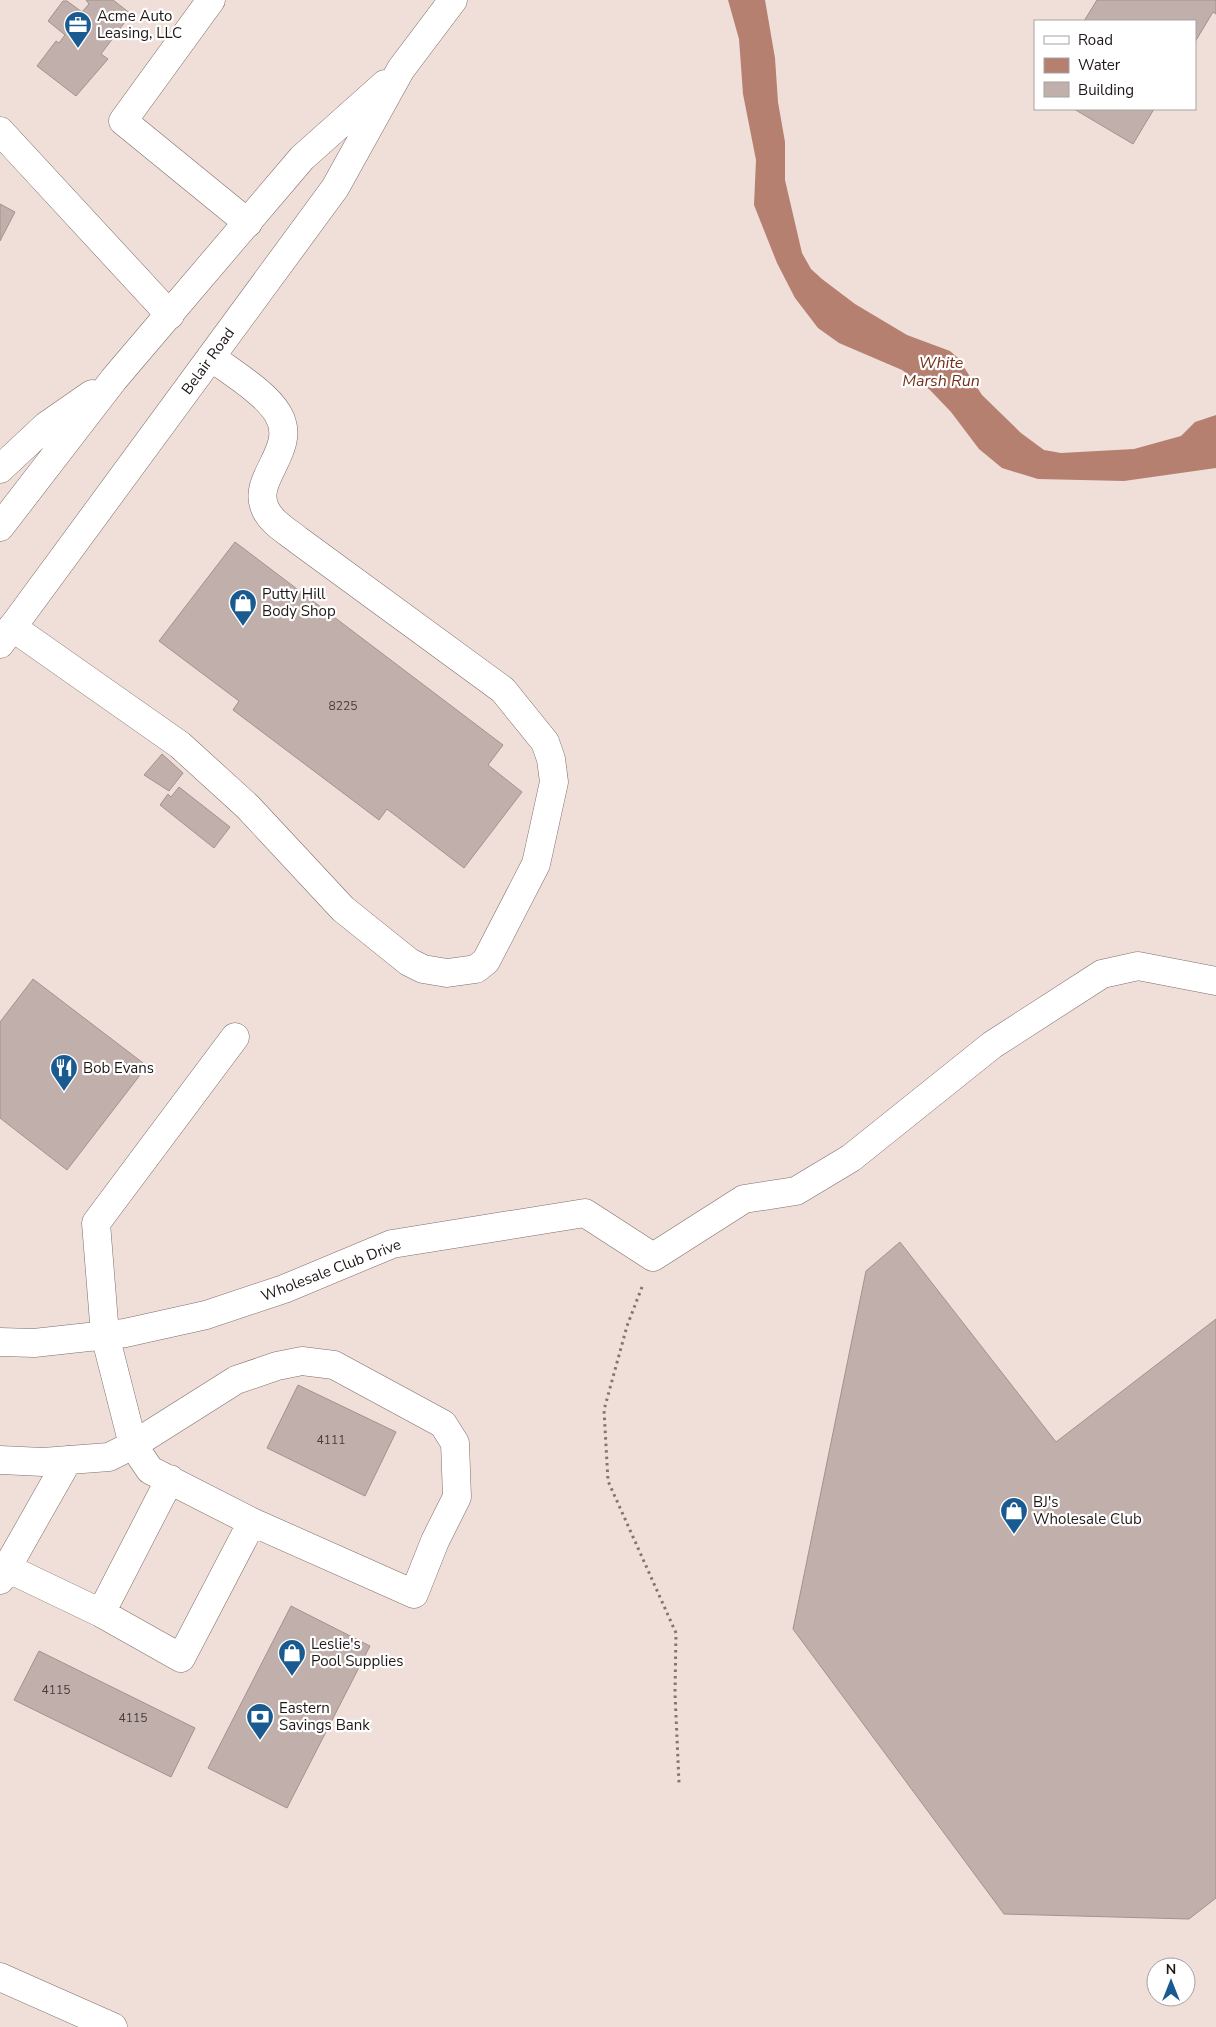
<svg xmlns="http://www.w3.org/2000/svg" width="1216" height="2027" font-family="'Nunito Sans',sans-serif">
<rect width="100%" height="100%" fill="#f0ded9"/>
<!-- water -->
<path fill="#b68070" d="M728 0H765L775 58 778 102 785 142V180L802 253 811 269 822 279 855 304 907 335 950 351 958 358 982 395 1021 433 1044 450 1061 453 1134 449 1181 436 1195 422 1216 415V468L1124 481 1038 479 1002 468 979 449 951 412 930 390 902 370 839 343 818 328 795 298 777 263 754 205 756 160 743 94 739 39Z"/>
<!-- building -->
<path fill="#c0afaa" stroke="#a2928d" d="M113 0 131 14 101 54 108 59 76 96 37 66 56 41 59 43 65 35 48 21 63 1H67L82 12 89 4 86 0Z
M1097 0H1216V14L1213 12 1195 42V21H1084Z
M1074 109H1154L1133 144Z
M0 204 15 212 0 241Z
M235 542 503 745 488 765 522 792 464 868 387 809 379 820 233 710 239 701 159 641Z
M162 754 183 773 169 791 144 775Z
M179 787 230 827 214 848 160 805 168 794 171 797Z
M33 979 147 1066 67 1170 0 1118V1022Z
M900 1242 1056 1442 1216 1319V1898L1189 1919 1004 1914 793 1629 866 1271Z
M298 1385 396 1432 365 1496 267 1448Z
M291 1606 370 1646 287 1808 208 1768Z
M39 1651 195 1728 171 1777 14 1700Z"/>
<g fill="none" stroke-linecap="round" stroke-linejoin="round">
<defs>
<path id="minor" d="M211 0 123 121 248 223
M0 131 170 315
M12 627 180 745 248 807 343 909 409 962 423 969 447 973 476 969 486 961 536 864 554 782 551 759 545 742 503 690 298 540C287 531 270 522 265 508 251 478 299 449 278 414 266 393 231 372 211 357
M0 1342 34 1343 125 1333 206 1315 284 1289 392 1244 585 1213 653 1257 744 1199 796 1191 851 1158 992 1045 1102 974 1138 966 1216 981
M0 1460 43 1462 109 1457 133 1445 236 1380 277 1366 302 1361 334 1365 443 1424 455 1443 457 1497 435 1541 414 1594 252 1522 150 1470 133 1445 105 1335 96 1223 235 1037
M7 1568 101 1613 181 1658 252 1522
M0 1580 68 1460
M101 1613 170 1479"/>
<path id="highway" d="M0 469 46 426 92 394
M0 527 114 379 302 158 385 84
M0 644 335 188 401 69 453 0
M0 1977 113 2027"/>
</defs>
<!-- minor casing -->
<use href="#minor" stroke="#7d6e69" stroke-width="29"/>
<!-- highway casing -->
<use href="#highway" stroke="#7d6e69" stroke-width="29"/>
<!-- path -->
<path stroke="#817572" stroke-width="3" stroke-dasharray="2.5 4" stroke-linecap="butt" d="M642 1287 627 1326 604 1410 608 1481 676 1633 675 1693 679 1783"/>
<!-- minor -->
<use href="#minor" stroke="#fff" stroke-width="28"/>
<!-- highway -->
<use href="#highway" stroke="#fff" stroke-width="28"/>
</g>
<!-- icons -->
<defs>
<symbol id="office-pin" viewBox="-11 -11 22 30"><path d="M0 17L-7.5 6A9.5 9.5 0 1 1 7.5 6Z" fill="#195b91" stroke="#fff"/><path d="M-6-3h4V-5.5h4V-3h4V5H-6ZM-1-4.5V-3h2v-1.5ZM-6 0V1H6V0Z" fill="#fff"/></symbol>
<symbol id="shop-pin" viewBox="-11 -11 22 30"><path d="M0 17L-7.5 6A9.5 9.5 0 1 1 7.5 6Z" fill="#195b91" stroke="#fff"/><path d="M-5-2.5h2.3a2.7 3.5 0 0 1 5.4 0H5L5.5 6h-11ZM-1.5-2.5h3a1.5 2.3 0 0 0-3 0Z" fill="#fff"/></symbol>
<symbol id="restaurant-pin" viewBox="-11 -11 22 30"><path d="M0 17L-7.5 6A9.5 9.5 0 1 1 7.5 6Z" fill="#195b91" stroke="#fff"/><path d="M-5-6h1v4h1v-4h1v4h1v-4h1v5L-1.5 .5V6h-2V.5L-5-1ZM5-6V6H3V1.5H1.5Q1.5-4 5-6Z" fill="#fff"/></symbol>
<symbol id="bank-pin" viewBox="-11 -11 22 30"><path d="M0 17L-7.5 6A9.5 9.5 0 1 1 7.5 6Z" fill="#195b91" stroke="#fff"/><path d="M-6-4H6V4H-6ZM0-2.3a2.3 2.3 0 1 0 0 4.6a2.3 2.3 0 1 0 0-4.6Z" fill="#fff"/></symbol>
</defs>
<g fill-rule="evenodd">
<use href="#office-pin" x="62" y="9" width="32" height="43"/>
<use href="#shop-pin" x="227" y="587" width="32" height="43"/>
<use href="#restaurant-pin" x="48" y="1052" width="32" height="43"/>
<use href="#shop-pin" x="998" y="1495" width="32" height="43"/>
<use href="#shop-pin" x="276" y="1637" width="32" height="43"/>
<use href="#bank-pin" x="244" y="1701" width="32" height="43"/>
</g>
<g text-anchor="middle" stroke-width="4.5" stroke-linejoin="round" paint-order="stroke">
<!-- number labels -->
<g font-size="12" fill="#463e3b">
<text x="343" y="710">8225</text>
<text x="331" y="1444">4111</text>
<text x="56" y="1694">4115</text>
<text x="133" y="1722">4115</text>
</g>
<!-- poi labels -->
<g font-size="15" fill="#1e1816" stroke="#fff" text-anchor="start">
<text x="97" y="21">Acme Auto<tspan x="97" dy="17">Leasing, LLC</tspan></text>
<text x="262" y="599">Putty Hill<tspan x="262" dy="17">Body Shop</tspan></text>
<text x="83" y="1073">Bob Evans</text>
<text x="1033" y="1507">BJ's<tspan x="1033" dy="17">Wholesale Club</tspan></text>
<text x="311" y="1649">Leslie's<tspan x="311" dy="17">Pool Supplies</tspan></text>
<text x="279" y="1713">Eastern<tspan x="279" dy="17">Savings Bank</tspan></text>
</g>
<!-- street labels -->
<g font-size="15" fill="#1e1816" stroke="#fff">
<text transform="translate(208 361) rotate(-54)" y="5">Belair Road</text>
<text transform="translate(331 1270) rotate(-21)" y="5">Wholesale Club Drive</text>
</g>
<!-- water labels -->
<g font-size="16" font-style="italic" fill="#732f1a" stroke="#fff">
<text x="941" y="368">White<tspan x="941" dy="18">Marsh Run</tspan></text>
</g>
</g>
<!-- legend -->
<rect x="1034" y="20" width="162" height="90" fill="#ffffff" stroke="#a5a3a2"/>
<rect x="1044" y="36" width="25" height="8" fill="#ffffff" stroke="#a5a3a2"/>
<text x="1078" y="45" font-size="15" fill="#1e1816">Road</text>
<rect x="1044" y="58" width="25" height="15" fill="#b68070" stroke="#a5a3a2"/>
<text x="1078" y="70" font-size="15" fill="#1e1816">Water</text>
<rect x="1044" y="82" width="25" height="15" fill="#c0afaa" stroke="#a5a3a2"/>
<text x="1078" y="95" font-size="15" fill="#1e1816">Building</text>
<!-- north arrow -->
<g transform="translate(1171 1982)"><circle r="24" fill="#ffffff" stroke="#a5a3a2"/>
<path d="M0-4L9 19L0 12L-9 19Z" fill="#195b91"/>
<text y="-8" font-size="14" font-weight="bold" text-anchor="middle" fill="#1e1816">N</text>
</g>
</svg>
